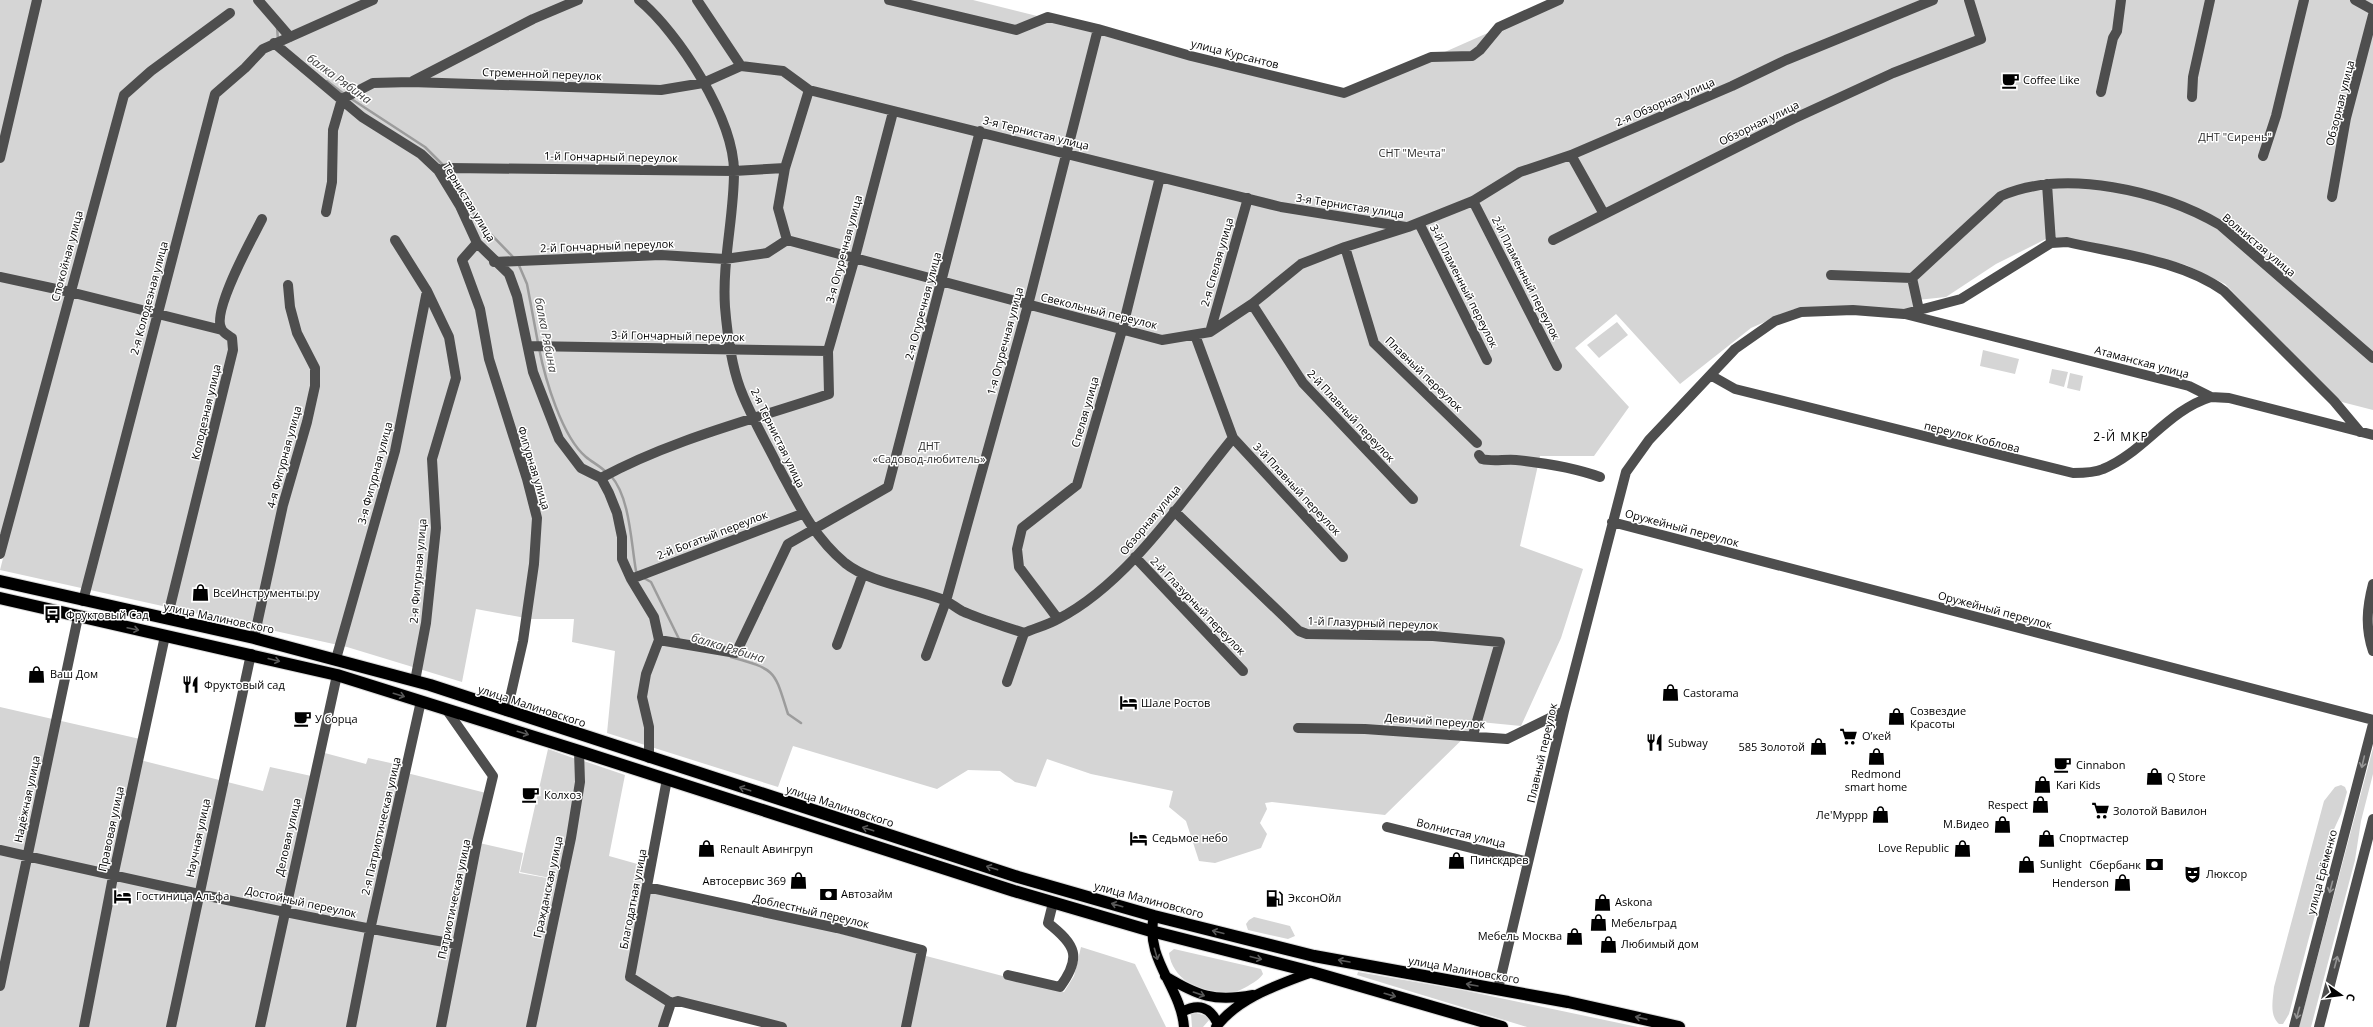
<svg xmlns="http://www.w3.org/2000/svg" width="2373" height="1027" font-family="'Open Sans',sans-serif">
<rect width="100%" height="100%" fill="#fff"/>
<!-- green -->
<path fill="#d5d5d5" d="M0 0H973L1350 94 1562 0H2373V410L2338 401 2225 284 2186 265 2148 255 2048 238 1996 264 1946 297 1917 300 1912 311 1794 309 1751 328 1680 384 1616 314 1575 348 1629 407 1594 456H1540L1520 546 1583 569 1561 638 1521 726 1480 722 1385 815 1272 802 1265 803 1267 809 1260 823 1267 834 1261 848 1215 863 1199 861 1186 821 1169 807 1173 791 1091 774 1047 759 1036 787 1015 782 1000 771 968 770 937 789 793 746 778 787 607 733 615 651 572 642 574 619H531L476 609 462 682 347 647 0 570 9 535 0 533Z
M1617 322 1628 335 1599 358 1587 345Z
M1983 350 2019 359 2015 374 1980 366Z
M2052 369 2068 372 2064 387 2049 383Z
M2070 373 2083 376 2080 391 2067 388Z
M0 707 140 739 136 759 263 791 270 767 316 777 321 752 366 764 368 758 404 766 403 772 486 793 475 842 523 853 519 873 564 881 581 760 625 775 609 856 648 867 644 890 796 922 1064 992 1074 976 1081 947 1135 964 1166 1027H786L668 997 660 1027H0Z
M2373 748V774L2361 821 2355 860 2311 1027H2299Z
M548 749 576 759 578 784 560 880 520 872Z
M2341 785 2345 787 2347 792 2341 814 2330 838 2318 884 2316 911 2289 1014 2283 1024H2279C2269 1015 2273 999 2274 987L2324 801 2335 787Z
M1254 917 1290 926 1295 936 1288 939 1248 930 1246 924 1249 920Z
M1174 949 1261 969 1263 974C1260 979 1253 983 1248 986 1241 990 1231 995 1222 995 1199 993 1172 978 1169 953Z
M1358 972 1462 990 1638 1027H1527L1357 975Z
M1196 1013 1207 1016 1210 1019 1203 1027H1192L1191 1014Z"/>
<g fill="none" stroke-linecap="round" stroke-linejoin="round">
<!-- stream -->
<path stroke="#9c9c9c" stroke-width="2.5" d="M277 27 278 40
M327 81 344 94
M350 98 425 147 444 166
M448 172 479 222 514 258
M518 263 527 284 538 343
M539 348C545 379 562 437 586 457 592 462 600 466 606 472
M611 476C630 497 631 543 636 571L639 574
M642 577 651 582 680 641
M731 657C777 670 774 670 788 714L801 723"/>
<defs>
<path id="major" d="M1154 916C1144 959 1181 987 1184 1027
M1165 976C1198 996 1214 1002 1253 995
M1182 1012C1199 1003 1210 1007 1218 1024
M1216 1027C1239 997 1278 985 1312 972"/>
<path id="highway" d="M0 581 254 638 430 685 1018 877 1154 916 1314 956 1568 1002 1679 1027
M0 598 337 675 579 751 1014 891 1151 931 1312 972 1502 1027"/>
</defs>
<!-- major casing -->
<use href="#major" stroke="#dbdbdb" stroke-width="12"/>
<!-- highway casing -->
<use href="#highway" stroke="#dbdbdb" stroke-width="14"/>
<!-- minor -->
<path stroke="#4e4e4e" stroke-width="10" d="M258 0 290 37
M639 0C679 33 734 119 734 172 734 217 722 262 725 307 727 331 732 366 740 388 750 415 765 440 778 466 798 503 812 535 845 563 870 583 914 588 944 600 951 603 956 608 962 611 982 620 1004 626 1024 633
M697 0 741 66 783 71 809 90 1281 207 1406 227
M889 0 1016 30 1048 17 1098 29 1191 56 1344 93 1431 57 1472 56 1480 50 1499 27 1559 0
M2355 0 2373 10
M274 43 362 117 421 154 438 170 460 206 477 243 509 274 517 296 533 372 559 439 581 468 601 478 609 493 617 513 622 537V559L631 579 654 617 659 640 646 674 642 697 649 727V758
M413 81 533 19 578 0
M2101 92 2113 38 2117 31 2121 0
M2192 97 2193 77 2210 0
M1571 155 1604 214
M2263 156 2276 116 2304 0
M0 158 37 0
M438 170 450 168 734 171 785 168
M2047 184 2051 243
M2332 197 2346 118 2373 15
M1473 201 1557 366
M326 212 332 182 333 130 342 99 373 83 411 82 661 90 703 83 741 66
M1419 223 1487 360
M395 240 427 291 449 337 456 378 432 459 436 528 426 623 415 681
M787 240 1162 340 1210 332 1252 304 1301 264 1345 247 1408 227 1473 201 1520 172 1571 155 1732 86 1786 60 1933 0
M787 240 778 208 785 168 809 90
M1553 240 1793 119 1893 73 1981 39 1969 0
M477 243 462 260 480 309 489 359 527 479 537 518 534 564 523 641 507 711
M1345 247 1374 343 1477 443
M494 262 661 255 725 259 767 253 787 240
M1831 275 1912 278 2001 196C2065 168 2162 191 2220 225L2373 358
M0 277 70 292 222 330
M1912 278 1919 310
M1252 304 1303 383 1413 499
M1905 314 2189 386 2211 397 2229 398 2373 435
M1210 332 1248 198
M528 346 828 351
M1712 376 1735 389 2073 473C2083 473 2094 473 2103 469 2143 453 2168 410 2211 397
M1233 438 1343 557
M1479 455 1482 459C1493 462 1504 459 1516 460 1545 463 1572 467 1600 477
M601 478C673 439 752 420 829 394L828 351 855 257 893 112
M1174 511 1299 631 1307 634 1433 636 1500 642 1473 735
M1612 522 2373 720
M0 554 124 95 151 71 230 13
M1135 557 1243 671
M631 579 802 514
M2373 584C2367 607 2365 628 2373 651
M83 601 215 94 245 68 263 49 373 0
M167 619 233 350 232 338C229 336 224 333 222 330 210 313 253 237 262 219
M1058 619 1019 567 1017 549 1022 528 1077 485 1122 330 1160 177
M254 638 283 505 307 422 315 386V368L297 333 290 307 288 285
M659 640 736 653 788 544 888 487 980 131
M837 645 863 574
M926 656 946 601 1028 305 1098 29
M336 659 395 451 427 291
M1007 682 1024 633C1035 628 1048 625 1058 619 1127 584 1184 498 1233 438L1195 335
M1298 728 1365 729 1507 739 1564 711
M667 779 630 977 671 1003
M1387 827 1528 862
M0 850C151 884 303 918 456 944
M647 887 837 928 922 950 906 1027
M1008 975 1060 987C1082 957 1076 945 1048 923L1053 903
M0 986 78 617
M1498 989 1564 711 1626 472 1649 440 1735 349 1775 321 1801 312 1853 310 1904 314 1961 299 2051 243 2067 242C2118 254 2181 260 2224 291L2334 401 2360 432
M84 1027 113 877 165 636
M171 1027 251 654
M260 1027 337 675
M351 1027 370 930 421 701
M441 1027 477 842 493 776 446 709
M531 1027 571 838 580 782 579 751
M663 1027 671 1003 678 1001 782 1027
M2294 1027 2373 724
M2319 1027 2373 819"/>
<!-- major -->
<use href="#major" stroke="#000" stroke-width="10"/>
<!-- highway -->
<use href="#highway" stroke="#000" stroke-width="12"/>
</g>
<!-- one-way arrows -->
<defs><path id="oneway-shaft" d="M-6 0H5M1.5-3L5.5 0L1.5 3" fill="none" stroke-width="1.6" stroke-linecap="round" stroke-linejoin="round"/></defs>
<g stroke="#595959">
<use href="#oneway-shaft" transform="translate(133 629) rotate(12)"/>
<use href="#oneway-shaft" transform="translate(274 660) rotate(14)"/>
<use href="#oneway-shaft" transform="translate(399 695) rotate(17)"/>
<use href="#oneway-shaft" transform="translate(523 733) rotate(17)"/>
<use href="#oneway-shaft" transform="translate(745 789) rotate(-162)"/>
<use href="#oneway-shaft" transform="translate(868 829) rotate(-162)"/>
<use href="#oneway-shaft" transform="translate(992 868) rotate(-162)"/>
<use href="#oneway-shaft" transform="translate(1117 905) rotate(-164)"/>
<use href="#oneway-shaft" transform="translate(1218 932) rotate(-166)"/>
<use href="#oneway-shaft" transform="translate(1156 954) rotate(74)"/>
<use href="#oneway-shaft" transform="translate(1256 958) rotate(14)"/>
<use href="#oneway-shaft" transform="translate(1344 961) rotate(-170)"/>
<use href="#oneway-shaft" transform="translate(1472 985) rotate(-170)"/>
<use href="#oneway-shaft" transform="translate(1199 994) rotate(19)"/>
<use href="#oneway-shaft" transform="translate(1390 995) rotate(16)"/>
<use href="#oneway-shaft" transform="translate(1641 1018) rotate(-167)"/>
</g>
<g stroke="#959595">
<use href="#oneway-shaft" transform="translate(2363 762) rotate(103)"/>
<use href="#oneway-shaft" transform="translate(2331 887) rotate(105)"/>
<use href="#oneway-shaft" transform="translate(2336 962) rotate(-75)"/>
<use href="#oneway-shaft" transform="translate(2298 1013) rotate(105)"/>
</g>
<!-- icons -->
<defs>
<symbol id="cafe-bare" viewBox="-9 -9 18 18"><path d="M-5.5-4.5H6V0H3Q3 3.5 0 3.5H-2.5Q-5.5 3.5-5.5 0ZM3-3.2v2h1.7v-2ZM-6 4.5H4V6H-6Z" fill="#000" stroke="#fff" stroke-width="2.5" paint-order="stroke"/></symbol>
<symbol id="shop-bare" viewBox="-9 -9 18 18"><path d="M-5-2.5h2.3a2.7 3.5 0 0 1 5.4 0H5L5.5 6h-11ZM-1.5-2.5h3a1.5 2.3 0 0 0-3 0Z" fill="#000" stroke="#fff" stroke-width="2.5" paint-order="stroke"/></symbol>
<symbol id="bus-bare" viewBox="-9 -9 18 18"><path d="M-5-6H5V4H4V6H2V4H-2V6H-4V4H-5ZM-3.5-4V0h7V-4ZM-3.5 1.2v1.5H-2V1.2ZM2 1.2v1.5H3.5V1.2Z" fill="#000" stroke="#fff" stroke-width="2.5" paint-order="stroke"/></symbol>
<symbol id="restaurant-bare" viewBox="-9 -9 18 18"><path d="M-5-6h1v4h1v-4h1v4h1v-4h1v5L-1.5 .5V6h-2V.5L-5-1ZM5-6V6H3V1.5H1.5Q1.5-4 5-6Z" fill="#000" stroke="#fff" stroke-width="2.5" paint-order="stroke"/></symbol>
<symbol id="hotel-bare" viewBox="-9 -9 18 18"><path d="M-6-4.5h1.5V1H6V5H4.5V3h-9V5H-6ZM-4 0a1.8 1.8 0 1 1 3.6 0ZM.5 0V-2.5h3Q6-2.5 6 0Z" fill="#000" stroke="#fff" stroke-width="2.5" paint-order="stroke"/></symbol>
<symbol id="supermarket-bare" viewBox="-9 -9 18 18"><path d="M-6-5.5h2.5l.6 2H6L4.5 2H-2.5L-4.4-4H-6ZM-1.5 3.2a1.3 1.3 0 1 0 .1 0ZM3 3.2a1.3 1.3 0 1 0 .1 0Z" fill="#000" stroke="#fff" stroke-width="2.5" paint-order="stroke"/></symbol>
<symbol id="bank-bare" viewBox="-9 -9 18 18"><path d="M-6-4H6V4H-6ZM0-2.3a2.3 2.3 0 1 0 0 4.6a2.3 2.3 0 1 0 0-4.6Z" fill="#000" stroke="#fff" stroke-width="2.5" paint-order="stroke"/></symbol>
<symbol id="theatre-bare" viewBox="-9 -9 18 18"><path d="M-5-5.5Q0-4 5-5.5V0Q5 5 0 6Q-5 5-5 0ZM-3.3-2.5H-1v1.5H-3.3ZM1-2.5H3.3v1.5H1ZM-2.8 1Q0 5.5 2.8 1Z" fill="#000" stroke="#fff" stroke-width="2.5" paint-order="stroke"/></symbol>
<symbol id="fuel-bare" viewBox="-9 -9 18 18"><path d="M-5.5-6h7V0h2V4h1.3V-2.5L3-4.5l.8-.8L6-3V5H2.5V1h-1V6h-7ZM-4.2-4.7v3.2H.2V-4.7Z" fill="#000" stroke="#fff" stroke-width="2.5" paint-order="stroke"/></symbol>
</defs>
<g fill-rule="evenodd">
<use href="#cafe-bare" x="1998" y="68" width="25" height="25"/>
<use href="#shop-bare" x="188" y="580" width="25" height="25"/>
<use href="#bus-bare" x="40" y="602" width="25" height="25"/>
<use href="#shop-bare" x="24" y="662" width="25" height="25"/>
<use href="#restaurant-bare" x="178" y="672" width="25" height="25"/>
<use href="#shop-bare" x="1658" y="680" width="25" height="25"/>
<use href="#hotel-bare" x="1116" y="690" width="25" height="25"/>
<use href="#shop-bare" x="1884" y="704" width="25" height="25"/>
<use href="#cafe-bare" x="290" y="706" width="25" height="25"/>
<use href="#supermarket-bare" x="1836" y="724" width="25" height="25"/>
<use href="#restaurant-bare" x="1642" y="730" width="25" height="25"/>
<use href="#shop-bare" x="1806" y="734" width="25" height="25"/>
<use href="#shop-bare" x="1864" y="744" width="25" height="25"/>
<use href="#cafe-bare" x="2050" y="752" width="25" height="25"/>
<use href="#shop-bare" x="2142" y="764" width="25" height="25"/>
<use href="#shop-bare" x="2030" y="772" width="25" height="25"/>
<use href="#cafe-bare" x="518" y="782" width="25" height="25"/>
<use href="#shop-bare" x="2028" y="792" width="25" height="25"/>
<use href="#supermarket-bare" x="2088" y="798" width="25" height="25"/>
<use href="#shop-bare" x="1868" y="802" width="25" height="25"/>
<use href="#shop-bare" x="1990" y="812" width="25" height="25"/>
<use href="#hotel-bare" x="1126" y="826" width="25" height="25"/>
<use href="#shop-bare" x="2034" y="826" width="25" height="25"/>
<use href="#shop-bare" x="1950" y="836" width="25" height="25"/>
<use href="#shop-bare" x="694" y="836" width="25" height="25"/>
<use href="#shop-bare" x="1444" y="848" width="25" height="25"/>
<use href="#shop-bare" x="2014" y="852" width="25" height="25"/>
<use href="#bank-bare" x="2142" y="852" width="25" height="25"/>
<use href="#theatre-bare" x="2180" y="862" width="25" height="25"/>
<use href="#shop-bare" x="786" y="868" width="25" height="25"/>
<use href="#shop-bare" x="2110" y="870" width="25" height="25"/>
<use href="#bank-bare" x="816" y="882" width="25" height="25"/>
<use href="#hotel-bare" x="110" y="884" width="25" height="25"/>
<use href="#fuel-bare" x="1262" y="886" width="25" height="25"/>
<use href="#shop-bare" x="1590" y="890" width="25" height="25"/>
<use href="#shop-bare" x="1586" y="910" width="25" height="25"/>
<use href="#shop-bare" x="1562" y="924" width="25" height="25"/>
<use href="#shop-bare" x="1596" y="932" width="25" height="25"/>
</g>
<g text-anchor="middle" stroke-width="3" stroke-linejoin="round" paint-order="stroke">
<!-- street labels -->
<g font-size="11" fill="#000" stroke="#fff">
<text transform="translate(1235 54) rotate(14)" y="4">улица Курсантов</text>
<text transform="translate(542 74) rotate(2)" y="4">Стременной переулок</text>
<text transform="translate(1665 102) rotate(-23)" y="4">2-я Обзорная улица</text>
<text transform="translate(2340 103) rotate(-76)" y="4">Обзорная улица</text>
<text transform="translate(1759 123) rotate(-26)" y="4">Обзорная улица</text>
<text transform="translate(1036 133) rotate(14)" y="4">3-я Тернистая улица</text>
<text transform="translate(611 157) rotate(1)" y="4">1-й Гончарный переулок</text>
<text transform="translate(469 202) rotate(59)" y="4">Тернистая улица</text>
<text transform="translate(1350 206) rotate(9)" y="4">3-я Тернистая улица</text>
<text transform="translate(2259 245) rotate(40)" y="4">Волнистая улица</text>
<text transform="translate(607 246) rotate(-2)" y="4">2-й Гончарный переулок</text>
<text transform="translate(844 249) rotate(-75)" y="4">3-я Огуречная улица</text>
<text transform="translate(67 256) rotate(-75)" y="4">Спокойная улица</text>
<text transform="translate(1217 262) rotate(-74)" y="4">2-я Спелая улица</text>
<text transform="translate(1526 278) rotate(63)" y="4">2-й Пламенный переулок</text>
<text transform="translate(1464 286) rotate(63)" y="4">3-й Пламенный переулок</text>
<text transform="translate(149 298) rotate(-75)" y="4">2-я Колодезная улица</text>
<text transform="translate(923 306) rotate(-75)" y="4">2-я Огуречная улица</text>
<text transform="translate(1099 311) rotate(14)" y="4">Свекольный переулок</text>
<text transform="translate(678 336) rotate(1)" y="4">3-й Гончарный переулок</text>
<text transform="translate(1005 341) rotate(-75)" y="4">1-я Огуречная улица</text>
<text transform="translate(2142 362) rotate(15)" y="4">Атаманская улица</text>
<text transform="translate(1424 374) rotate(44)" y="4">Плавный переулок</text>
<text transform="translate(206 412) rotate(-77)" y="4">Колодезная улица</text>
<text transform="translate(1085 412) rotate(-74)" y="4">Спелая улица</text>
<text transform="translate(1351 416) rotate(47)" y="4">2-й Плавный переулок</text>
<text transform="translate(1972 437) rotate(14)" y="4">переулок Коблова</text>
<text transform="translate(778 438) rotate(64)" y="4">2-я Тернистая улица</text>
<text transform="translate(284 457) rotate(-75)" y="4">4-я Фигурная улица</text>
<text transform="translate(534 468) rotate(73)" y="4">Фигурная улица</text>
<text transform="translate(375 473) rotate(-75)" y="4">3-я Фигурная улица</text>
<text transform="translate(1297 489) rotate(47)" y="4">3-й Плавный переулок</text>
<text transform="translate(1150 520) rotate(-50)" y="4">Обзорная улица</text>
<text transform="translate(1682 528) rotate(15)" y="4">Оружейный переулок</text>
<text transform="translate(712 535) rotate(-21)" y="4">2-й Богатый переулок</text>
<text transform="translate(418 571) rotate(-85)" y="4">2-я Фигурная улица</text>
<text transform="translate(1198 606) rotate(46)" y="4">2-й Глазурный переулок</text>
<text transform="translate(1995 610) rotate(15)" y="4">Оружейный переулок</text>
<text transform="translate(219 618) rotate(12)" y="4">улица Малиновского</text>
<text transform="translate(1373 623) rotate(2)" y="4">1-й Глазурный переулок</text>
<text transform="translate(532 706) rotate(18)" y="4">улица Малиновского</text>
<text transform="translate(1435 721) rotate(4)" y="4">Девичий переулок</text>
<text transform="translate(1542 753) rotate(-77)" y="4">Плавный переулок</text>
<text transform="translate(27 799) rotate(-78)" y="4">Надёжная улица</text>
<text transform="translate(840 806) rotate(18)" y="4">улица Малиновского</text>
<text transform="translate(381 826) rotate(-77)" y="4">2-я Патриотическая улица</text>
<text transform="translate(111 829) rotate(-78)" y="4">Правовая улица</text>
<text transform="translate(1461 833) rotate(14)" y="4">Волнистая улица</text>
<text transform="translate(288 837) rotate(-77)" y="4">Деловая улица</text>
<text transform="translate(198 838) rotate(-78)" y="4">Научная улица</text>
<text transform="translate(2322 872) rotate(-75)" y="4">улица Ерёменко</text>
<text transform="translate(548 887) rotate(-78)" y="4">Гражданская улица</text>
<text transform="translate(454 899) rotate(-78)" y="4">Патриотическая улица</text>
<text transform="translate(633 899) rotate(-79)" y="4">Благодатная улица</text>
<text transform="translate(1149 900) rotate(15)" y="4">улица Малиновского</text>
<text transform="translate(301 902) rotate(12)" y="4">Достойный переулок</text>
<text transform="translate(811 911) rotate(13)" y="4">Доблестный переулок</text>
<text transform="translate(1464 970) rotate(10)" y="4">улица Малиновского</text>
</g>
<!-- poi labels -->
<g font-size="11" fill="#000" stroke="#fff" text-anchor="start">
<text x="2023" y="84">Coffee Like</text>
<text x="213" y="597">ВсеИнструменты.ру</text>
<text x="66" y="619">Фруктовый Сад</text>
<text x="50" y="678">Ваш Дом</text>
<text x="204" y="689">Фруктовый сад</text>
<text x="1683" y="697">Castorama</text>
<text x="1141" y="707">Шале Ростов</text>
<text x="1910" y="715">Созвездие<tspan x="1910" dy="13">Красоты</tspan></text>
<text x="315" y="723">У борца</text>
<text x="1862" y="740">О’кей</text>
<text x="1668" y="747">Subway</text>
<text x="1805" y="751" text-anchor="end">585 Золотой</text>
<text x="2076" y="769">Cinnabon</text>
<text x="1876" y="778" text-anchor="middle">Redmond<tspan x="1876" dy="13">smart home</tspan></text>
<text x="2167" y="781">Q Store</text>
<text x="2056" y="789">Kari Kids</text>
<text x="544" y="799">Колхоз</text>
<text x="2028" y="809" text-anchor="end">Respect</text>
<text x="2113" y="815">Золотой Вавилон</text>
<text x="1868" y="819" text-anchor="end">Ле'Муррр</text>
<text x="1989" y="828" text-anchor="end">М.Видео</text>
<text x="1152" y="842">Седьмое небо</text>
<text x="2059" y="842">Спортмастер</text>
<text x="1949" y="852" text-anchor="end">Love Republic</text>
<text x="720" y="853">Renault Авингруп</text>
<text x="1470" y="864">Пинскдрев</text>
<text x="2040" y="868">Sunlight</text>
<text x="2141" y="869" text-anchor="end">Сбербанк</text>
<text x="2206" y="878">Люксор</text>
<text x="786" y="885" text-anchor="end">Автосервис 369</text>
<text x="2109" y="887" text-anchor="end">Henderson</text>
<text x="841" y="898">Автозайм</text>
<text x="136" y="900">Гостиница Альфа</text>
<text x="1288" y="902">ЭксонОйл</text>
<text x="1615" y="906">Askona</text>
<text x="1611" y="927">Мебельград</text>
<text x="1562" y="940" text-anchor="end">Мебель Москва</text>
<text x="1621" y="948">Любимый дом</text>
</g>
<!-- park labels -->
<g font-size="11" fill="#2c2c2c" stroke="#fff">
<text x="2235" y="141">ДНТ "Сирень"</text>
<text x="1412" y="157">СНТ "Мечта"</text>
<text x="929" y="450">ДНТ<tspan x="929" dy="13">«Садовод-любитель»</tspan></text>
</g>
<!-- water labels -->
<g font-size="12" font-style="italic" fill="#3d3d3d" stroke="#fff">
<text transform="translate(339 79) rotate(36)" y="4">балка Рябина</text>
<text transform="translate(546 335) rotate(79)" y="4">балка Рябина</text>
<text transform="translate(728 648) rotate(17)" y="4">балка Рябина</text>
</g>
<!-- neighbourhood labels -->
<g font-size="12" letter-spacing="1" fill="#000" stroke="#fff">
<text x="2121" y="441">2-Й МКР</text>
</g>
</g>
<!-- north arrow -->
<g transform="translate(2341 995) rotate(104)" stroke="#ffffff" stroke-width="3" paint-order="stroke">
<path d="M0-3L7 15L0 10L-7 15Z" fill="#000000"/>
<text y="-6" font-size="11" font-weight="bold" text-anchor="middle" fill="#000000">С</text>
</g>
</svg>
